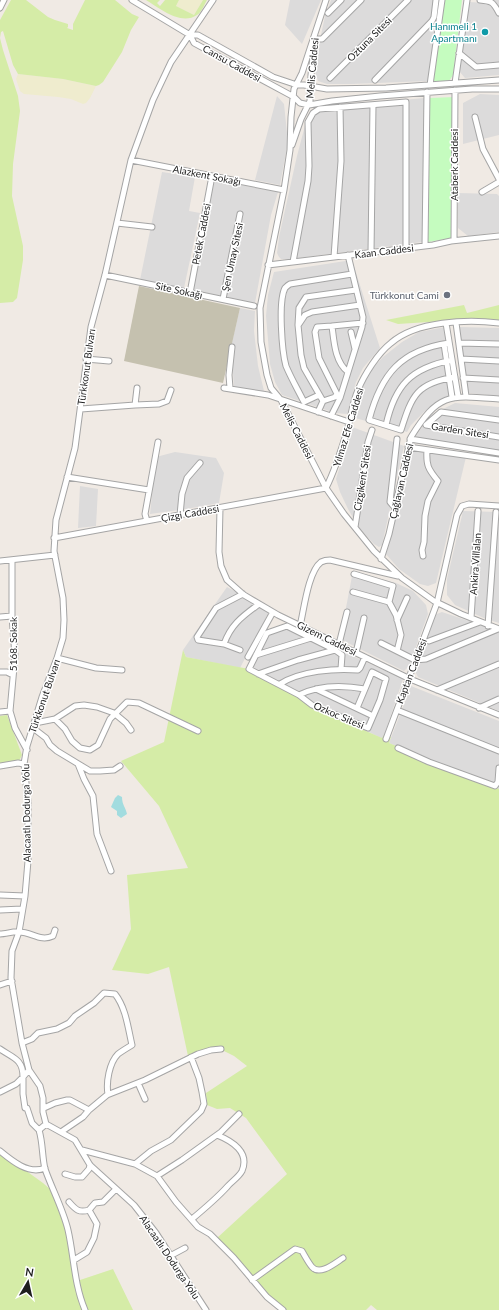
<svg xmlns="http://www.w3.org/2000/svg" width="499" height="1310" font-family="Lato,sans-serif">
<rect width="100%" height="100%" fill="#f0eae4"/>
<!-- residential -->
<path fill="#dcdbdb" d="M290 0H321L302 44 285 25Z
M331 0H440L429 81 351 84H327L318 81 315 71 318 49 325 16Z
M478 0H499V75L465 78 459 71 469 2 486 3Z
M480 94 499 95V135L463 144V103Z
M277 96 284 104 288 142 280 185 255 180Z
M424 98 422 242 290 259H281L279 257 277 253 279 237 297 156 307 118 315 110 340 106Z
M162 172 195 177 189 211 200 213 184 288 140 280Z
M215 180 278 192 271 215 255 303 193 290 209 204Z
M458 193 497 194 499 196V232L468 236 458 228Z
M352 260 380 348 363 368 356 382 347 414 335 413 282 395 275 382 270 364 266 316 268 295 274 272Z
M240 308 255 311 254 331 258 366 264 391 234 387 231 346Z
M445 327 455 395 439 400 423 413 411 425 407 432 355 418 366 376 383 357 402 342 419 332Z
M459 327 499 328V396L467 393Z
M455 403 499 407V451L415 437 431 415Z
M352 427 404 446 382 545 379 547 374 544 359 528 348 509 340 492 336 479Z
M412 450 466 457 436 583 428 586 420 584 399 569 385 553Z
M175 452 216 458 224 473 219 503 186 509 150 514 156 457Z
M80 486 98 489 96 526 78 528Z
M463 511 499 512V623L486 619 455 605 447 595V579Z
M353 571 396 583 413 591 426 605 428 614 409 666 404 671 340 639Z
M227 587 270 610 240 668 186 657 183 650Z
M442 612 499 631V711L418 677 415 671 434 615Z
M287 626 403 679 383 739 314 705 249 669 267 633Z
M411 686 499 721V789L389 743Z"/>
<!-- construction -->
<path fill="#c5c1af" d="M139 286 240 308 223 383 124 361Z"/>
<!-- farmland -->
<path fill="#efecce" d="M179 0H203L194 15 176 6Z
M18 74 63 79 96 86 90 98 86 103 83 104 71 99 58 97 24 94 20 91 16 79Z"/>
<!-- grass -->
<path fill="#d5eca7" d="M11 0H26L48 17 55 20 68 24V27L67 28 73 30V24L85 0H115L132 14 139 17 131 30 122 52 103 82 99 85 96 86 63 79 18 74 13 65 3 31 1 32 0 38 3 50 18 96 20 111 13 164 12 196 23 246V260L17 298 13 302 0 303V20Z
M146 0H160L157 3 160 6 165 0H179L176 6 194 15 203 0H207C204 5 202 12 197 15 181 26 159 8 146 0Z
M464 305 467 313 499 305V321L474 319 398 324 386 320Z
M183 650 186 657 249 669 283 688 313 708 382 738 384 735 391 737 389 743 499 789V1310H377L371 1305 366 1310H286L275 1301 217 1238 287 1174 246 1118 230 1108 217 1109 207 1105 206 1093 247 1066 234 1056 216 1047 188 1056 169 967 148 974 112 970 131 929 127 875 188 868 159 806 121 761 164 742Z
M7 715 22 755 19 761 0 763V716Z
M0 1152 43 1183 51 1190 65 1228 74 1282 113 1269 133 1310H0Z"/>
<!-- park -->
<path fill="#c5fcbf" d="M445 0H462L453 75 449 81H432Z
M455 97 452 238 428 242 429 98Z"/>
<!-- water -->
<path fill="#a2dcdf" d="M118 795 122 797C122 805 126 808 127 814L121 818 117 815V811L111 807 115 798Z"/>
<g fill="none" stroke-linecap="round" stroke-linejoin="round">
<defs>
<path id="minor" d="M132 0 190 35
M326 0 302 73 294 89 291 117 290 150 284 190 260 308 261 342 267 375 271 388 281 400 326 488 344 514 374 551 402 578 434 601 461 614 499 629
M480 0C492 1 493 2 499 13
M0 8 4 0
M328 13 341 0
M190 35 194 43 294 97 300 103 309 105 332 101 380 96 472 89H499
M190 35H198L273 77 297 85H304L327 89 386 88 499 80
M315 39H322L361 0
M459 53 476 67 499 65
M330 78 408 0
M375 80 432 21 434 17 436 0
M455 83 467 0
M430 85 442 0
M475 117 483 149 499 179
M292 145 301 119 310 101 311 75 315 41
M131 160 284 190
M482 192 499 182
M117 223 152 227
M454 240 455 90
M425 246 427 92
M371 252 373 105
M334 257 341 161 340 107
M293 262 308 181 309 166 308 122 313 113 319 109 406 102V248
M268 265 433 245 451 241 499 236
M105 275 254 306
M190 293 212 176
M223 299 240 214
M446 323 458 396
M456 323 466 396
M299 324 305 315 312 312 360 305
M332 326 363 323
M351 332 355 349
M449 343C401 350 381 374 369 420L401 430C412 395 417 383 455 377
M459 343 499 344
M444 344 452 397
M86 359 109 361
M461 359 499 361
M463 378 499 380
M224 388 268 395 349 422
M230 388 229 375 232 347
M319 395 304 402C298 390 291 378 286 366 282 352 278 301 285 288 286 287 288 285 290 284L352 274
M323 401 335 397 337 394 319 358 315 332 317 327 332 326C334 342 335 362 348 372
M135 405 159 404 167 401 171 390
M81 409 135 405 137 388
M318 412 323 401 304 368 301 355 298 325 299 308 306 297 356 290
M331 416 340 398 362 327 363 317 348 255
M499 420 441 412 426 425 499 437
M386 425C395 385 411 368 452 360
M410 439 499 453
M408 447 499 460
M67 477 149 490
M326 488C335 470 341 451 347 431 351 418 352 403 358 390 364 375 378 353 391 343 416 321 467 319 499 323
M220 508 219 552 221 566 227 580 244 595 278 615 410 679 499 715
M395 508 390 502 397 439
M180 515 182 494 187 478 200 463
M147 521 145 514 158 442
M355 527 368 442 372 430
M54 538 326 488
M423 556 422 550 424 542 425 516 428 501 438 481C428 469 426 465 427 450
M381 559 389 534 411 437C439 392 450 395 499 399
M12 560V616L15 656 10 711 15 728 27 750
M0 561 55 555
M354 574 393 586 389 602
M353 592 389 602 396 615 401 635 397 651
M0 617 12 616
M471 618 478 511
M397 620 407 598
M300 626C304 610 308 572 321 562 323 561 327 560 330 560L398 576
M488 626 496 512
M429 641 480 622
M381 643 415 660 426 659 498 629
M224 644C231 624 243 616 259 604
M339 644 347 612
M240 650 224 644 198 640 197 637 216 608 243 594
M356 653 364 618
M256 655 311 638
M248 657 273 612
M57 658 96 668 122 670
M0 672H7L13 675
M258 674 298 660 335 650
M280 684C300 671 335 668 358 670L360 668 365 657
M316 689 373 716
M437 690 499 664
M299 695 312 705 368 728 380 700 386 679 372 672 365 689C343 685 319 685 299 695L249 669 267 633 287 626 335 650 342 655 341 669
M357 708 365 689
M479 708 499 699
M397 710 499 751
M0 712 10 711
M55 719 65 729 72 741 80 748 90 750 98 745 110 719 127 702 139 703 198 731
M35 723 55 719 75 706 84 705 97 707 114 713 126 723 131 730
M33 728 46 738 50 745 57 751 90 771H100L114 770 120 766
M386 739 437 603 457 515 462 506 469 504 499 506
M398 748 429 762 495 786 498 782 499 768
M78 764 84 779 93 796 97 834 111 871
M0 766 18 763 24 764
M0 895 25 896
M0 910 22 909
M0 934C6 934 14 931 19 932 32 932 40 942 53 936L55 930
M0 985 12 981
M22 1043 32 1039 38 1033 57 1029 69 1023 75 1016 94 1003 104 993 115 994C126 1008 128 1028 132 1045 127 1048 122 1051 118 1054 109 1063 106 1083 108 1094
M0 1049C13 1058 23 1059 23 1077L16 1084 0 1092
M29 1070 23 1077V1094L25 1108H27L32 1123 39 1130
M138 1083 145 1099
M44 1108 55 1103 67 1100H70L89 1110 83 1117 61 1132
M89 1110 107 1095 145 1080 198 1054 211 1050 221 1049
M46 1124 39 1130C43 1143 42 1157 45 1169 52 1189 63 1209 68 1230 74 1256 74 1284 85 1310
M82 1150 135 1164 157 1176 176 1202 198 1227 210 1234 234 1258 267 1297 283 1310
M0 1151C12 1161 29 1175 45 1168
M135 1164 151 1151 171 1140 201 1111 204 1104 202 1092 199 1078 191 1057
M65 1174 75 1177H82L89 1169 90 1165
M157 1176 182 1160 221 1132 239 1114
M69 1202C76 1210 79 1213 89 1210
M192 1219C204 1209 216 1199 227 1187 231 1182 239 1177 242 1171 250 1152 232 1141 217 1135
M170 1256 185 1248
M74 1260 87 1252 94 1238 97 1224 89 1210 95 1203 103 1202 116 1189
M252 1280 295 1249 302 1251C305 1256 308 1262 312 1267 320 1276 335 1263 343 1258
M206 1310 156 1233 134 1205 90 1165 75 1140 46 1124 43 1112V1098L40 1086 29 1070 22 1043 11 978 12 951 19 932 25 896 28 861V802L24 764 27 746 42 697 57 658 63 638 64 620 63 598 54 551 56 520 75 448 91 327 105 275 131 160 153 100 171 62 213 0"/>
</defs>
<!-- minor casing -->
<use href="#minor" stroke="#a5a5a5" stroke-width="7"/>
<!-- minor -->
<use href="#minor" stroke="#fff" stroke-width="5"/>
</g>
<!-- markers -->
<circle fill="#0f9aa8" stroke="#fff" stroke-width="1.5" cx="485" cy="32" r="4"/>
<circle fill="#6b7280" stroke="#fff" stroke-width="1.5" cx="447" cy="295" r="4"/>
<g text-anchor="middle" stroke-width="3" stroke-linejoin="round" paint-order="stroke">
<!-- culture labels -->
<g font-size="10" fill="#0d838f" stroke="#fff" text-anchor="end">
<text x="477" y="30">Hanımeli 1<tspan x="477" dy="12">Apartmanı</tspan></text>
</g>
<!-- street labels -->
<g font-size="10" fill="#1e1e1e" stroke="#fff">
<text transform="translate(369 39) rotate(-45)" y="4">Oztuna Sitesi</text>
<text transform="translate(232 63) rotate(29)" y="4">Cansu Caddesi</text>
<text transform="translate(312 68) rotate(-85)" y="4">Melis Caddesi</text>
<text transform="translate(454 165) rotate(-90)" y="4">Ataberk Caddesi</text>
<text transform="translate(207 175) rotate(11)" y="4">Alazkent Sokağı</text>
<text transform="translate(201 234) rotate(-79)" y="4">Petek Caddesi</text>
<text transform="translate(384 251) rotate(-7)" y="4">Kaan Caddesi</text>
<text transform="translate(232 257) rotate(-78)" y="4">Şen Umay Sitesi</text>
<text transform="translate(179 290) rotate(12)" y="4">Site Sokağı</text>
<text transform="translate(86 367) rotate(-82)" y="4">Türkkonut Bulvarı</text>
<text transform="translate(348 427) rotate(-73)" y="4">Yılmaz Efe Caddesi</text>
<text transform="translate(460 430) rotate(9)" y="4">Garden Sitesi</text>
<text transform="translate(297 431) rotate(63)" y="4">Melis Caddesi</text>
<text transform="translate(362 478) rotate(-81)" y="4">Cizgikent Sitesi</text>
<text transform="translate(401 481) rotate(-77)" y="4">Çağlayan Caddesi</text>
<text transform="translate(190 513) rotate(-10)" y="4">Çizgi Caddesi</text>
<text transform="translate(475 564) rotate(-86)" y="4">Ankira Villalan</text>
<text transform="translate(327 638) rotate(26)" y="4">Gizem Caddesi</text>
<text transform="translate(13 644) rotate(-90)" y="4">5168. Sokak</text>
<text transform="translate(411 671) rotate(-69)" y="4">Kaptan Caddesi</text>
<text transform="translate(44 696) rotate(-71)" y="4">Türkkonut Bulvarı</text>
<text transform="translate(339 715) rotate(23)" y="4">Ozkoc Sitesi</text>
<text transform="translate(26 813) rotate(-91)" y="4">Alacaatlı Dodurga Yolu</text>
<text transform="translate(170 1257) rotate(56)" y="4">Alacaatlı Dodurga Yolu</text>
</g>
<!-- worship labels -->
<g font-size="10" fill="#5b616d" stroke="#fff" text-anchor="end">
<text x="439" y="299">Türkkonut Cami</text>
</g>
</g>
<!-- north arrow -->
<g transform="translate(28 1282) rotate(9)" stroke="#ffffff" stroke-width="3" paint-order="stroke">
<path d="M0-3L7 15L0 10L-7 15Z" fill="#1e1e1e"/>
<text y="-6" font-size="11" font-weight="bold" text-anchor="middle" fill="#1e1e1e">N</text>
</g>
</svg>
